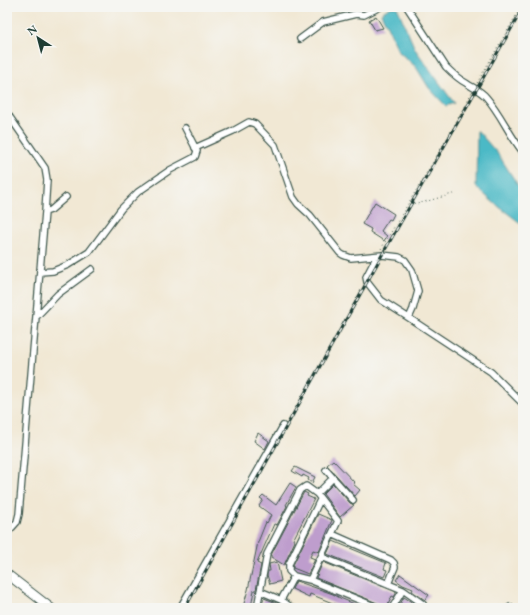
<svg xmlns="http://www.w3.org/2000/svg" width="530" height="615" font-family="'EB Garamond',serif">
<rect width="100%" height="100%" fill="#f6f6f2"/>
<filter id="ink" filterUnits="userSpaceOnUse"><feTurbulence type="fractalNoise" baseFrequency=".025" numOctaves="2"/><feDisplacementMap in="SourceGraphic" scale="8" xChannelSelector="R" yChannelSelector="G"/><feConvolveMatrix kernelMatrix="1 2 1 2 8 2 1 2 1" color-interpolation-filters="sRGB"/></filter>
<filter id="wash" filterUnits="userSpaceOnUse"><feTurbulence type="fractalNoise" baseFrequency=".012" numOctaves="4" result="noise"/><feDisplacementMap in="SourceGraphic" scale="16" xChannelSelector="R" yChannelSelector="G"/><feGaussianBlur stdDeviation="0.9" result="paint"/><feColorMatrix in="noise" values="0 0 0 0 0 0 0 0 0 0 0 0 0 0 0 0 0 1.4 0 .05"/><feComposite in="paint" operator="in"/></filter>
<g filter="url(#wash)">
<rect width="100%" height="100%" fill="#f1e8d4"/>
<!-- water -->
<path fill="#4cb9c6" stroke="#367b7d" d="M391 7H397L415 49 454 103 446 106 429 88 416 67 399 52 381 13Z
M477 130 498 154 523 193V225L494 203 476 187Z"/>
<g id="blocks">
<!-- building -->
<path fill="#be9dcd" d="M376 16 383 28 375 30 369 20Z
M375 202 394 214 391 220 389 219 381 231 387 236 384 241 370 232 371 229 362 224Z
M258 433 269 441 265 449 254 441Z
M333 460 355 483 353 484 360 490 355 496 327 465Z
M295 467 315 477 312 483 308 480 309 478 303 475 302 477 292 471Z
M290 483 296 487 286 505 287 506 277 525 274 524 257 563 261 565 256 590H254L251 608 243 607 248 590 258 542 266 522 267 523 271 515 259 506 263 500 260 498 263 495 276 505Z
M333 484 350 503 354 505 340 517 323 494Z
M304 492 308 494 307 496 314 499 293 540 295 541 284 565 271 557V555Z
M318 514 332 520 319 552 313 550 310 557 315 559 308 574 293 568V565Z
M333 541 386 563 384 569 387 570 384 577 327 554Z
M277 562 281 581 270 584 267 575 268 571H270L269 564Z
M323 562 396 592V594L394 597 392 596 387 607 316 578Z
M400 574 429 595 425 600 412 591 413 589 403 585 396 580Z
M296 581 333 594 340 598 364 608H345L310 594 309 597 292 589Z
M404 597 419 607 420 608H398Z
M264 598 279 604 280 605 279 608H261Z"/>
</g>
</g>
<g filter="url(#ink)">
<use href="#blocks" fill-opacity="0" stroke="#3e574c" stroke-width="1"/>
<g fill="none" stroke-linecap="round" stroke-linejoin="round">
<defs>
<path id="service" d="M506 608 510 605 515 608"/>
<path id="minor" d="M407 7 446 67C452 73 458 79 466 83 473 88 480 90 486 97 501 114 509 135 523 152
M300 39 323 22 356 14 364 15 380 7
M7 113 45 168 47 180 45 212 19 514 17 522 7 533
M195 148 233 131 249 122 255 124 275 145 293 197 298 204 310 215 340 253 343 255 351 258 382 255 399 257 405 260 412 270 418 291 413 309 409 318 491 372 523 404
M45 212 51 210 66 197
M377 256 366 277 367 282 381 300 409 318
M40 272 53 271 68 265 89 252 121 209 138 192 170 170 195 157 197 151 185 128
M37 316 58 294 92 269
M326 470 353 500
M317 494 333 478
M320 500 289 564V571L294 576 310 580 379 608
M332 534 391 560 394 563 395 567 388 584
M322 557 403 590 423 604 424 608
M260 591 281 600 292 608
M281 600 294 576
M180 608 283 426
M257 608 267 554 300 490 306 486 317 494 338 521 310 580
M320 608 323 607 328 608
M392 608 403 590"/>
<path id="primary" d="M7 574 51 608"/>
</defs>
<!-- service casing -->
<use href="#service" stroke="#3e574c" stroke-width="4.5"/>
<!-- minor casing -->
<use href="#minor" stroke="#3e574c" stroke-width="8"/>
<!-- primary casing -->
<use href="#primary" stroke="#3e574c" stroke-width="10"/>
<!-- path -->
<path stroke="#3e574c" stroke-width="1" stroke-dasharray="1 3" stroke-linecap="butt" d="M477 83 521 7
M410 202 417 204 456 193
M381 249 448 137 472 92"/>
<!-- service -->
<use href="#service" stroke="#fff" stroke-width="2.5"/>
<!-- minor -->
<use href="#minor" stroke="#fff" stroke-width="5.5"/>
<!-- primary -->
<use href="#primary" stroke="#fff" stroke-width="8"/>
<defs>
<path id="rail" d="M185 608 382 255 523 8"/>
</defs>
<!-- rail casing -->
<use href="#rail" stroke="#1f3d34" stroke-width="3"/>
<!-- rail -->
<use href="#rail" stroke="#f6f6f2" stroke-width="1.5" stroke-dasharray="4.5" stroke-linecap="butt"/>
</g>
</g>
<!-- margin -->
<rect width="530" height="615" fill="none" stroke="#f6f6f2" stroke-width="24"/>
<!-- north arrow -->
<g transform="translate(38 38) rotate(324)" stroke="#f6f6f2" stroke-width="3" paint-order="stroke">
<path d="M0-3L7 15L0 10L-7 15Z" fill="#1f3d34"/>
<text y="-6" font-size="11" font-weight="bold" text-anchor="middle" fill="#1f3d34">N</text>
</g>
</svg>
